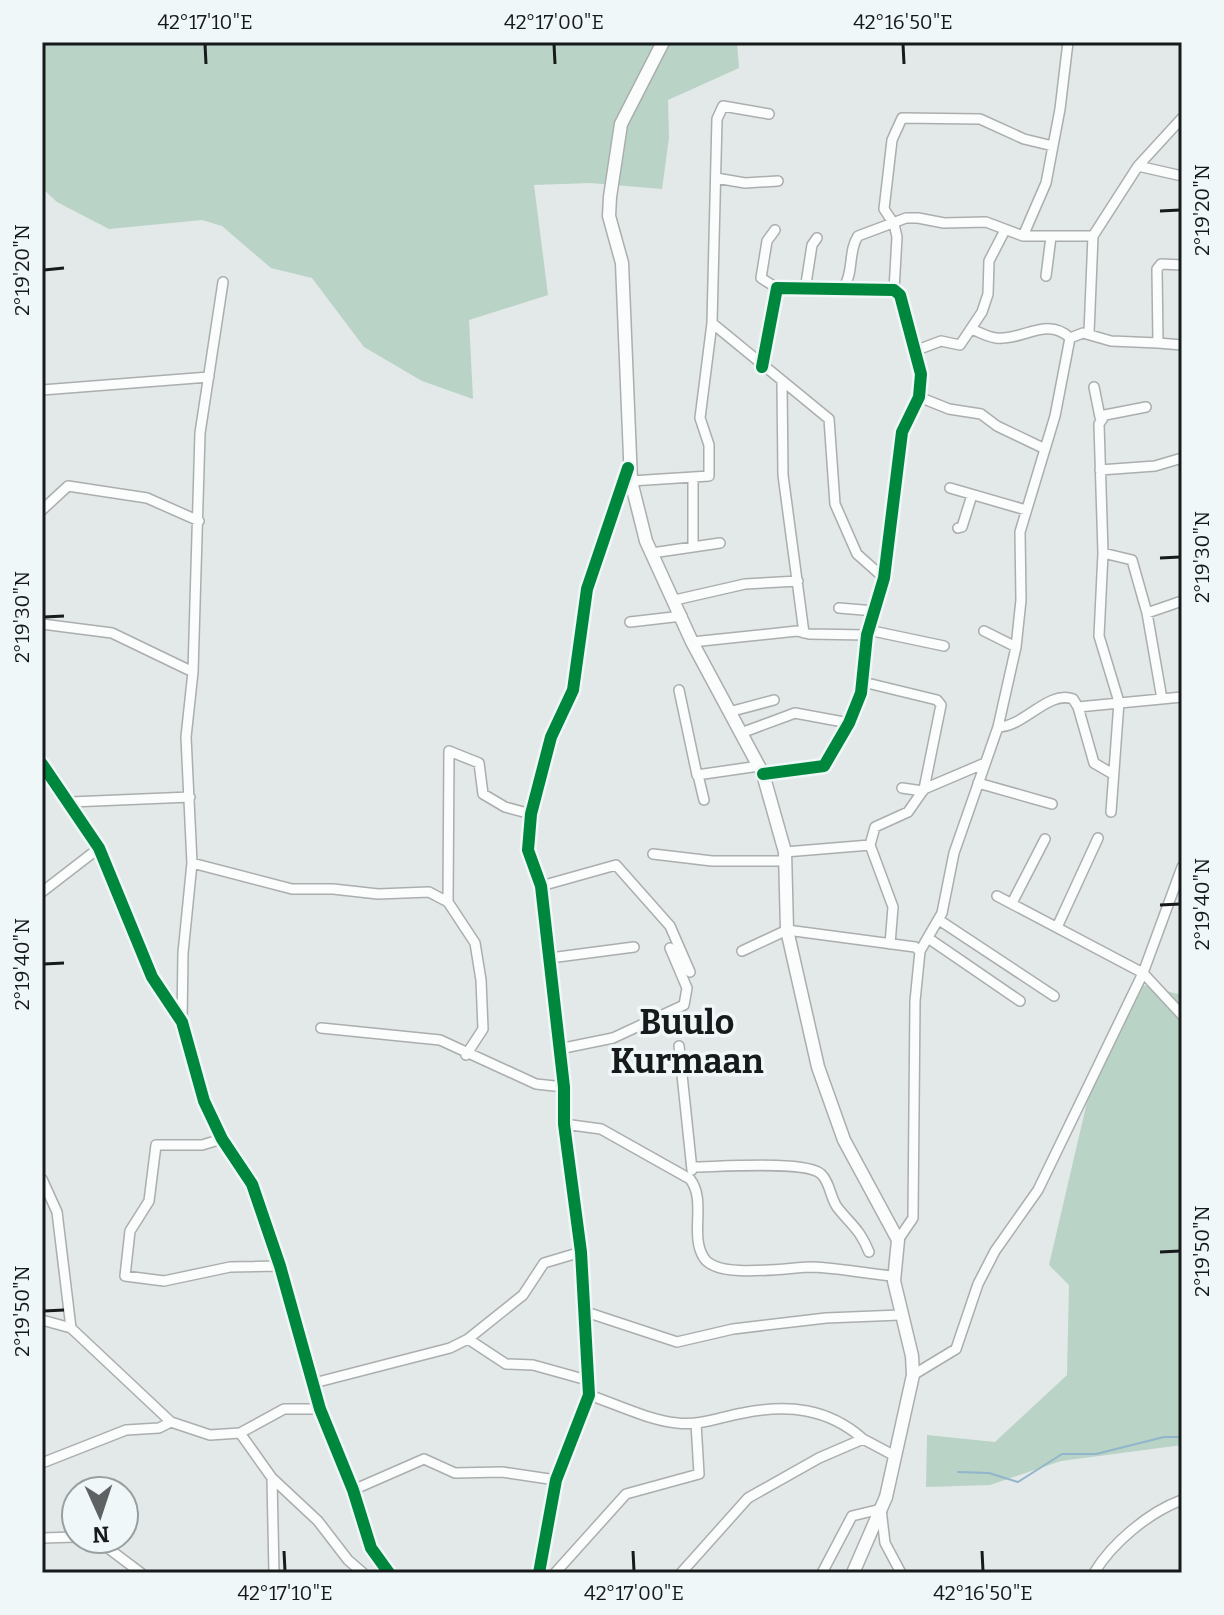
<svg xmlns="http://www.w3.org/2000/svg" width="1224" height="1615" font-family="Bitter,serif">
<rect width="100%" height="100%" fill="#e3e8e8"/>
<!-- green -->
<path fill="#b9d3c6" d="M42 42H737L739 68 668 100 669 138 662 189 590 183 534 185 548 295 469 320 473 399 422 381 364 347 312 278 271 268 222 226 202 220 109 229 57 202 42 188Z
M1143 985 1182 995V1445L1061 1461 990 1485 926 1487 927 1435 995 1442 1067 1375 1069 1285 1049 1265 1094 1072Z"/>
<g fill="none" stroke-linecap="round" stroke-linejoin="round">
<!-- stream -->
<path stroke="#91b5cb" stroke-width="2" d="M958 1472 989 1473 1018 1482 1062 1454H1096L1164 1437H1182"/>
<defs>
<path id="minor" d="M1068 42 1060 109 1046 183 1023 236H1093
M1138 166 1182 176
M716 178 745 183 778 181
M775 230 767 241 761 278 777 288
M1046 276 1051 237
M844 287C854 271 848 251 858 236L906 218H918L944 223 986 222 1023 236
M805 290 812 245 817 238
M894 290 897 237 894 224 884 209 892 140 902 118 980 119 1024 139 1053 146
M712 323 717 119 723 106 769 114
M1089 333 1093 236 1138 166 1182 118
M1070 338 1083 333 1111 341 1158 343 1157 269 1161 264 1182 265
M1158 343 1182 345
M917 350 941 341 960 345 982 312 988 294 989 261 1005 230
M762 367 777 288 894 290 900 295 921 374 919 397 902 432 884 578 867 635 861 693 849 723 824 766 763 774
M782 384 783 475 804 633
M1094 387 1100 417
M42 390 209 377
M919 397 949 409 981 414 997 426 1043 448
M1100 470 1155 466 1182 458
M693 479V546
M631 481 709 476V445L700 418 712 323 829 419 835 504 857 554 884 578
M950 488 1026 510
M42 510 68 486 147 498 199 521
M958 528 962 527 972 495
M652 553 720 543
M1103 553 1132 560 1147 613 1162 699
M675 600 745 584 798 581
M839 608 875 611
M1147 613 1182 601
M630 622 682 616
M42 624 112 633 193 672
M868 630 944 646
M984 631 1016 647
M692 642 797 631 809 634 867 635
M863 682 937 700 941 705 924 789
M679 690 697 775 759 766
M1078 707 1094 763 1113 774
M729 712 774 700
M998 727C1024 727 1048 690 1073 699L1078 707 1182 697
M741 733 795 713 849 723
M42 764 99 848 152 977 182 1022 204 1101 222 1139 252 1184 280 1266 320 1409 353 1490 371 1548 389 1573
M698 775 704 800
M978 783 1052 804
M902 788 923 791
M71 802 190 797
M1111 812 1119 702 1099 636 1103 553 1099 424 1105 415 1146 407
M785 852 870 845
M653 854 712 861H785
M192 863 292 889H333L378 894 429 892 448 902
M541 886 616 865 670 926 690 972
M42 892 99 848
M997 896 1143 973 1182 1015
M1012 903 1045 839
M939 920 1054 996
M1058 925 1098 838
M928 938 1020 1001
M890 944 893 907 870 845 875 827 908 812 924 789 985 763
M742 951 787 930 915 947 920 951 915 1001 913 1218 898 1240
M920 951 942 913 954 853 998 727 1016 647 1021 600 1020 532 1055 416 1070 338C1047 316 1022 341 996 338 988 337 980 333 972 329
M550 958 634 947
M182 1022 183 953 192 863 186 737 193 672 200 433 223 282
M321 1028 440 1040 536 1084 564 1087
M679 1046 692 1170
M559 1049 613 1038 684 1005 687 988 670 948
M466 1055 483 1029 481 980 475 943 448 902 449 751 479 763 483 794 505 807 531 814
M564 1124 601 1129 690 1179C707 1201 689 1235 704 1258 718 1280 789 1267 813 1267 840 1268 867 1274 894 1276
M222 1139 202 1145H156L149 1201 130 1231 125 1276 164 1281 230 1267 280 1266
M692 1167C716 1167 807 1160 821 1174 830 1182 830 1197 837 1207 851 1225 860 1229 869 1252
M42 1179 57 1212 71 1328 171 1422
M586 1312 677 1342 733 1329 826 1318 900 1315
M42 1320 71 1328
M468 1339 506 1364 533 1365 587 1380
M913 1375 956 1349 978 1284 995 1251 1038 1190 1143 973 1182 867
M314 1383 450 1348 468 1339 523 1295 544 1263 581 1252
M589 1395C616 1404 648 1420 677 1423 700 1426 720 1417 743 1413 788 1404 828 1408 863 1439
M240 1433 272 1478 318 1521 348 1560 363 1573
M42 1463 126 1430 159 1428 171 1422 210 1435 240 1433 284 1409H320
M272 1478 274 1573
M353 1490 424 1459 455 1473 502 1472 556 1480
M42 1538 76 1537
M96 1539 141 1573
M539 1573 556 1480 589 1395 581 1252 564 1124V1087L541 886 528 850 531 814 551 737 573 690 587 589 628 468
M555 1573 626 1494 699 1474 696 1423
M681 1573 748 1498 819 1458 863 1439 895 1456
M822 1573 852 1516 881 1509 885 1543 901 1573
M1094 1573C1112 1543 1149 1512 1182 1500"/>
<path id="secondary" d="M663 42 621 124 610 197 609 216 622 263 631 481 646 541 692 642 763 774 785 852 787 930 818 1067 844 1140 898 1240 894 1281 912 1356 913 1375 886 1497 853 1573"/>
</defs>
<!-- minor casing -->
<use href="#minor" stroke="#abaeae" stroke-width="12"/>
<!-- secondary casing -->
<use href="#secondary" stroke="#abaeae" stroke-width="15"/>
<!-- minor -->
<use href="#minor" stroke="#fbfcfc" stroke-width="9"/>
<!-- secondary -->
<use href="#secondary" stroke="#fbfcfc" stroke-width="12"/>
<defs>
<path id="cycleway" d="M762 367 777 288 894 290 900 295 921 374 919 397 902 432 884 578 867 635 861 693 849 723 824 766 763 774
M42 764 99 848 152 977 182 1022 204 1101 222 1139 252 1184 280 1266 320 1409 353 1490 371 1548 389 1573
M539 1573 556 1480 589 1395 581 1252 564 1124V1087L541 886 528 850 531 814 551 737 573 690 587 589 628 468"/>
</defs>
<!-- cycleway casing -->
<use href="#cycleway" stroke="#eff7f8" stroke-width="17"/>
<!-- cycleway -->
<use href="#cycleway" stroke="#00873e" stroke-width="12"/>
</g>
<!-- ticks -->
<path fill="none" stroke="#171a1a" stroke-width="3" d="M205 44 206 64M554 44 555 64M903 44 904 64M1160 211 1180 210M44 270 64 268M1160 558 1180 557M44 617 64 616M1160 905 1180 904M44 964 64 963M1160 1252 1180 1251M44 1311 64 1310M284 1551 285 1571M633 1551 634 1571M982 1551 983 1571"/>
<g text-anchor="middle" stroke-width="7" stroke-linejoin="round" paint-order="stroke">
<!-- district labels -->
<g font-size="34" font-weight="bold" fill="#171a1a" stroke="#eff7f8">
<text x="687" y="1034">Buulo<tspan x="687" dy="39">Kurmaan</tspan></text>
</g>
</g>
<!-- border -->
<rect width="1224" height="1615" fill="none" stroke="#eff7f8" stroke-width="88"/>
<!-- north arrow -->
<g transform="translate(100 1515) rotate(177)"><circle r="38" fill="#eff7f8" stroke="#999f9f" stroke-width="2"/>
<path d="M0-6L14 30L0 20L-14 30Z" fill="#5e6262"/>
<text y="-12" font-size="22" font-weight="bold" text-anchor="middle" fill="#171a1a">N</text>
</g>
<rect x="44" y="44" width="1136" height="1527" fill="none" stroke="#171a1a" stroke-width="3"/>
<g font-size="20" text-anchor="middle" fill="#171a1a">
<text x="205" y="29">42°17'10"E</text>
<text x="554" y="29">42°17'00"E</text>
<text x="903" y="29">42°16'50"E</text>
<text transform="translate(1202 210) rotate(-90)" y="7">2°19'20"N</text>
<text transform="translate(22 270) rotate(-90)" y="7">2°19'20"N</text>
<text transform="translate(1202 557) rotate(-90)" y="7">2°19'30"N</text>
<text transform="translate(22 617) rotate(-90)" y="7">2°19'30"N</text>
<text transform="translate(1202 904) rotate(-90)" y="7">2°19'40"N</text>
<text transform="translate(22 964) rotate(-90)" y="7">2°19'40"N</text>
<text transform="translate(1202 1251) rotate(-90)" y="7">2°19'50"N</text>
<text transform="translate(22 1311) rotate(-90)" y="7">2°19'50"N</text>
<text x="285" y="1600">42°17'10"E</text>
<text x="634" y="1600">42°17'00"E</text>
<text x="983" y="1600">42°16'50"E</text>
</g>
</svg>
